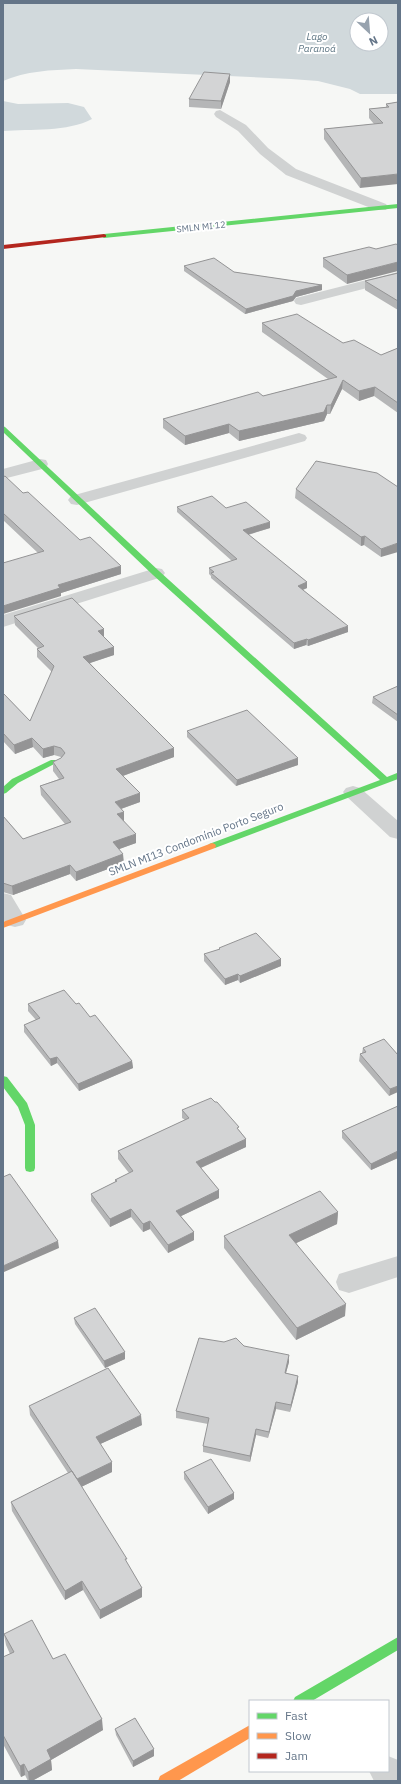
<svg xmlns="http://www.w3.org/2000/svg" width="401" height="1784" font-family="'IBM Plex Sans',sans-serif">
<rect width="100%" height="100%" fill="#f6f7f5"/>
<!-- water -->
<path fill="#d1d9dc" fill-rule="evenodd" d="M3 3H398V94H360L350 89 318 81 291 79 76 69C51 70 26 71 3 81ZM357 20H381V44H357Z
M3 101 18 104 68 103 84 107 92 119C68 132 30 129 3 131Z"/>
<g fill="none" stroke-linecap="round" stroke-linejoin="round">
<!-- street -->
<path fill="#d0d2d2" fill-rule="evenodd" d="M220 110 246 125 268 148 296 169 386 204 388 207 386 210H376L286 175 260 154 238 131 216 117 214 114 216 111Z
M398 272V280L301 305 296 304 294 301 296 298Z
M299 433 305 435 307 438 305 441 77 505 71 504 68 500 71 496Z
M40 459 46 460 48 464 46 468 3 479V469Z
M156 568 162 569 165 573 162 577 3 627V615Z
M353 786 360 788 398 821V839L390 837 346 796 343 792 346 788Z
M3 893 11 895 26 920 23 925 15 927 7 925 3 919Z
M398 1256V1277L349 1293 339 1290 336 1282 339 1274Z
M388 1756 398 1760V1781H374L369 1771H388Z"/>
<!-- fast -->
<path fill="#63d668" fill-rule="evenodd" d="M398 204V208L104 238 101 236 104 234Z
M3 426 5 427 159 571 387 777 397 773 398 779 215 848H209L208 846 209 844 380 780 153 575 3 432Z
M51 760H57L58 762 18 783 6 793 3 794V787L12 779Z
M3 1076 7 1077 27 1103 35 1125V1168L34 1171 30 1172 26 1171 25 1168V1125L18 1107 3 1087Z
M398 1637V1650L312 1701H293L295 1697Z"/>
<!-- slow -->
<path fill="#ff974d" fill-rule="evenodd" d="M212 843 215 844 216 846 215 848 3 928V922Z
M250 1725V1738L178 1781H158L160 1776Z"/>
<!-- jam -->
<path fill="#b3261e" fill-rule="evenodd" d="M104 234 106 235V237L3 249V245Z"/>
</g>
<!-- wall -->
<path fill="#b5b6b7" d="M230 74V82L221 109 189 107V99Z
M398 102 360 188 324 139V129L374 124 369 118V109L386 107V104Z
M376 249 347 284 323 267V258Z
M184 266 234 272 322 285V290L296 297 293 301 245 314 184 271Z
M398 273V310L365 290V281Z
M262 323 343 343 381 355 398 348V413L374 396 359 401 342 389 330 414H327L324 421 239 441 229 433 185 445 163 428V419L263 396 328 379 262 332Z
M3 477 23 493 121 574 61 593V596L38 553 3 520Z
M398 487 381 557 364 545 361 546 295 498 296 489Z
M177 507 270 528 248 535 307 582V588L303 590 348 632 308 646 306 645 294 649 211 578V576L209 574V568L232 561 177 512Z
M14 616 104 637 114 655 90 663 174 757 123 776 140 802 121 809 124 812V821L136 843 119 849 124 863 76 881 70 874 13 895 3 892V816L23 839 65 824 41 795 40 786 59 779 53 771V762L61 758 62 757H61L54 755 43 758 33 747 15 754 3 741V693L30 721 52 672 37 657V649L38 648 15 625Z
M398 686V722L372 703 373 697Z
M187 731 298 758V765L236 786 187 737Z
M219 948 281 959V966L240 983 238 980 225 985 204 961V954L219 950Z
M28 1004H76L90 1017 132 1061 133 1068 79 1091 57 1063 51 1066 24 1032V1025L36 1020 28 1011Z
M363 1048 398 1055 389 1096 359 1061 360 1054 362 1053Z
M398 1106V1158L371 1170 342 1138V1131Z
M182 1110 239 1130 246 1139V1147L201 1168 219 1190V1198L181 1216 194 1232V1240L168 1253 150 1229 143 1232 131 1217 110 1227 91 1201V1194L115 1182V1180L129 1173 118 1159V1151L185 1120 182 1118Z
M338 1212 337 1224 296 1243 345 1316 296 1340 224 1248V1236Z
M74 1318 125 1359 105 1368 75 1324Z
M244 1346 289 1362 286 1373 298 1376V1382L290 1412 276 1409 268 1438 256 1435 250 1462 203 1452V1446L208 1424 176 1418V1411Z
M29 1406 142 1425 100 1444 112 1472 81 1487 142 1588V1597L100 1619 83 1590 65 1600 12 1511 11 1502 68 1473 30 1415Z
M184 1472 234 1493V1499L208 1514 184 1479Z
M4 1634 53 1659 103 1730 51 1760 52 1770 32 1781H28L25 1775 21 1777 3 1744V1657L10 1654 6 1645Z
M115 1729 154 1756 133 1767 116 1735Z"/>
<!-- shaded-wall -->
<path fill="#949495" d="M230 74V82L221 109V101Z
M398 174V184L360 188 361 178Z
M398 262V271L347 284V275Z
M322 285V290L296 297 293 301 245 314 246 309 296 291Z
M343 380 342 389 330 414 331 405Z
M375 387 374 396 359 401V391Z
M327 405V414L324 421 239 441V431Z
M229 424V433L185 445V436Z
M270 522V528L243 536V530Z
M365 536 364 545 361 546V537Z
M398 543V552L381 557V549Z
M121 566V574L61 593V596L3 614V606L58 585Z
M307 582V588L297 592 298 586Z
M348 626V632L308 646V640Z
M104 629V638L98 631Z
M307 639 306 645 294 649V643Z
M114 647V655L84 665 83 657Z
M32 738 33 747 15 754 14 745Z
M54 746V755L43 758V749Z
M174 748V757L117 778 116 769Z
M298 758V765L236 786 237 780Z
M140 793V802L115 811V802Z
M124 812V821L117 823V814Z
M136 834V843L114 851 113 842Z
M123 854 124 863 76 881V872Z
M70 865V874L13 895 12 886Z
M281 959V966L240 983V976Z
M238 974V980L225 985V979Z
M57 1057V1063L51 1066 50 1059Z
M132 1061 133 1068 79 1091 78 1084Z
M398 1086V1092L389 1096 390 1089Z
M246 1139V1147L196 1170V1162Z
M398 1151V1158L371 1170V1164Z
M219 1190V1198L177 1218 176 1211Z
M131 1209V1217L110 1227V1219Z
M338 1212 337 1224 288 1247 289 1235Z
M150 1221V1229L143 1232V1224Z
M194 1232V1240L168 1253V1245Z
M58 1241 59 1248 4 1272 3 1266Z
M346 1304 345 1316 296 1340 297 1328Z
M125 1352V1359L105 1368 104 1361Z
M289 1355V1362L284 1380 285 1373Z
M298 1376V1382L290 1412 291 1405Z
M276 1402V1409L268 1438 269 1432Z
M141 1415 142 1425 96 1446V1437Z
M256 1429V1435L250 1462V1456Z
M112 1462V1472L77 1489V1479Z
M234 1493V1499L208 1514V1507Z
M82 1581 83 1590 65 1600V1591Z
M142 1588V1597L100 1619V1610Z
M102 1719 103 1730 51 1760 52 1770 32 1781H29L28 1772 47 1750Z
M154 1749V1756L133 1767V1761Z
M24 1764 25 1775 21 1777 20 1766Z"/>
<!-- building -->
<path fill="#d3d4d5" stroke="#949495" d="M204 72 230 74 221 101 189 99Z
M398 102V174L361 178 324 129 383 123 369 109 389 107 386 104Z
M396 244 398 245V262L347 275 323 258 369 247 376 249Z
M214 258 234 272 322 285 296 291 293 296 246 309 184 266Z
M398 273V301L365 281Z
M297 314 343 343 354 340 381 355 398 348V403L375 387 359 391 343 380 331 405H327L324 412 239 431 229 424 185 436 163 419 258 392 263 396 337 377 262 323Z
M316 461 377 473 398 487V543L381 549 365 536 361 537 296 489Z
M5 476 23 493 28 492 80 540 90 537 121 566 58 585 60 588 3 606V563L44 551 3 513V477Z
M212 496 226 508 246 502 270 522 243 530 307 582 298 586 348 626 308 640 307 639 294 643 211 573 214 572 209 568 237 559 177 507Z
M72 598 104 629 98 631 114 647 83 657 174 748 116 769 140 793 115 802 124 812 117 814 136 834 113 842 123 854 76 872 70 865 12 886 3 883V816L23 839 71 822 40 786 64 778 53 762 61 758 65 753 61 748 54 746 43 749 32 738 14 745 3 733V693L30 721 54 666 37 649 44 646 14 616Z
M398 686V715L373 697Z
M247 710 298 758 237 780 187 731Z
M256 933 281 959 240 976 238 974 225 979 204 954 220 949 219 948Z
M64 990 76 1004 79 1003 90 1017 95 1015 132 1061 78 1084 57 1057 50 1059 24 1025 40 1018 28 1004Z
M384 1039 398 1055V1086L390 1089 360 1054 366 1052 363 1048Z
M211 1098 215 1102H217L239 1127 237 1128 246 1139 196 1162 219 1190 176 1211 194 1232 168 1245 150 1221 143 1224 131 1209 110 1219 91 1194 117 1181 115 1180 133 1171 118 1151 189 1118 182 1110Z
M398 1106V1151L371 1164 342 1131Z
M10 1174 58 1241 3 1266V1177Z
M320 1191 338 1212 289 1235 346 1304 297 1328 224 1236Z
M95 1308 125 1352 104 1361 74 1318Z
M199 1338 224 1342 236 1338 244 1346 289 1355 285 1373 298 1376 291 1405 276 1402 269 1432 256 1429 250 1456 203 1446 209 1418 176 1411Z
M108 1368 141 1415 96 1437 112 1462 77 1479 29 1406Z
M211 1459 234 1493 208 1507 184 1472Z
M72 1471 127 1559H125L142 1588 100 1610 82 1581 65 1591 11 1502Z
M32 1620 53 1659 65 1654 102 1719 47 1750 51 1759 28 1772 24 1764 20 1766 3 1735V1657L14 1652 4 1634Z
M135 1718 154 1749 133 1761 115 1729Z"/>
<g text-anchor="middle" stroke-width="4" stroke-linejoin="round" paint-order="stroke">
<!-- far-street labels -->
<g font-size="9" fill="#647588" stroke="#fff">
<text transform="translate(201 227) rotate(-6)" y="3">SMLN MI 12</text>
</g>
<!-- far-water labels -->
<g font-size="10" font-style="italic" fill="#5f7784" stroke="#fff">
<text x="317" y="40">Lago<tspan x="317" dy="12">Paranoá</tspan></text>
</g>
<!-- street labels -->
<g font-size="11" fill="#647588" stroke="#fff">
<text transform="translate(196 839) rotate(-21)" y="4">SMLN MI13 Condomínio Porto Seguro</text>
</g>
</g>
<!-- border -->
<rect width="401" height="1784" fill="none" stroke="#647588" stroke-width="8"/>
<!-- legend -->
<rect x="249" y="1700" width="140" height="72" fill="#ffffff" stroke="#c1c8cf"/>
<rect x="257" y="1713" width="20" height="6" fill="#63d668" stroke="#c1c8cf"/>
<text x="285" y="1720" font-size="12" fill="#647588">Fast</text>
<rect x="257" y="1733" width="20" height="6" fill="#ff974d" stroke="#c1c8cf"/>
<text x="285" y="1740" font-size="12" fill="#647588">Slow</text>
<rect x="257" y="1753" width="20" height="6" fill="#b3261e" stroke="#c1c8cf"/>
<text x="285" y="1760" font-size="12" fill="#647588">Jam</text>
<!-- north arrow -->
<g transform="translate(369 32) rotate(154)"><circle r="19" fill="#ffffff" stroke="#c1c8cf"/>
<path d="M0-3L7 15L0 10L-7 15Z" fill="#97a2ae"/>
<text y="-6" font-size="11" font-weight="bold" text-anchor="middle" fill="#647588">N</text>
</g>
</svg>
